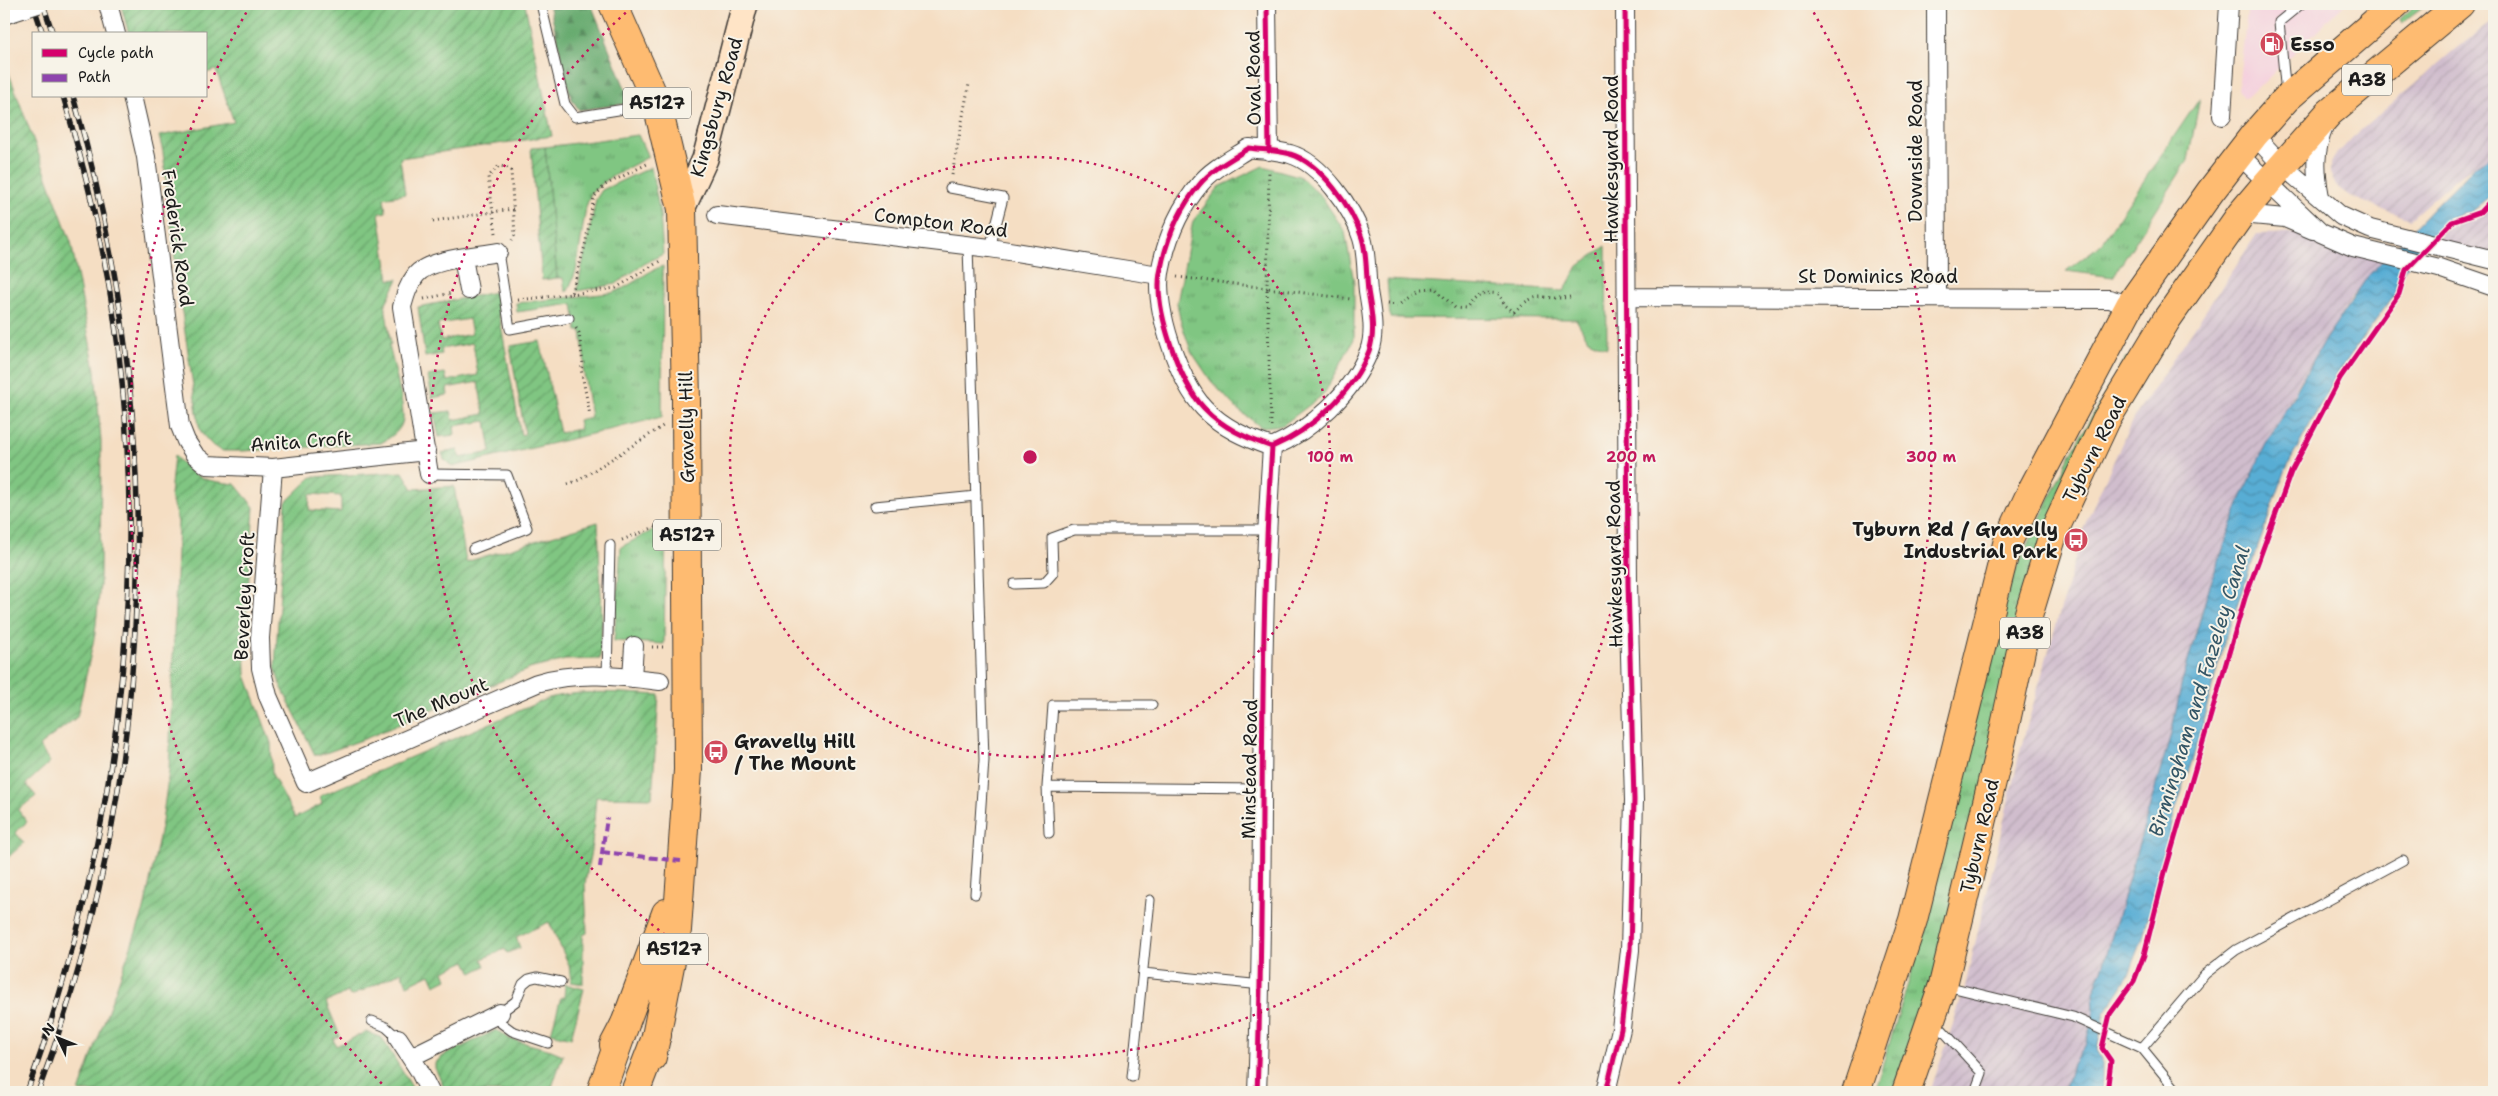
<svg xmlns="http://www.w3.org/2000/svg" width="2498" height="1096" font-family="'Shantell Sans',sans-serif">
<defs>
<pattern id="industrial-furrows" width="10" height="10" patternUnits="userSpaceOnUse" patternTransform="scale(1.25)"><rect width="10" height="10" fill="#d0bdcd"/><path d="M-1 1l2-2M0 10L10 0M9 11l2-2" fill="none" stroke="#b2a2af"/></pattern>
<pattern id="grass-tufts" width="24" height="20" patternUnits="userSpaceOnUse" patternTransform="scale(1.25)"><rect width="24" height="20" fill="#80c682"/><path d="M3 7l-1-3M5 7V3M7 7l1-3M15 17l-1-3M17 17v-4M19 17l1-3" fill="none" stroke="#68a06a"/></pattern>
<pattern id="forest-firs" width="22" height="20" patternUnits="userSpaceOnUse" patternTransform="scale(1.25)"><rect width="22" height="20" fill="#68ab70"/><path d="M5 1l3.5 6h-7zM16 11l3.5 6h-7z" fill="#558a5b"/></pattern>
<pattern id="garden-furrows" width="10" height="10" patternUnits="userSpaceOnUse" patternTransform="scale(1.25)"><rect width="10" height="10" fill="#80c682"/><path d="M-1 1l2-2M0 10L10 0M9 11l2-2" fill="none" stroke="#68a06a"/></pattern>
<pattern id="water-waves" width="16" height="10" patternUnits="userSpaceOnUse" patternTransform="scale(1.25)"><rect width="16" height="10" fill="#58add4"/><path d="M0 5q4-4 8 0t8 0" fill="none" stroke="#488cab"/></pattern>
</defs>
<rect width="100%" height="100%" fill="#f7f3e8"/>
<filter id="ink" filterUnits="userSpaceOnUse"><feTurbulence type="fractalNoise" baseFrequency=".02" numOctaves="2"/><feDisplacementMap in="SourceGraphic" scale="10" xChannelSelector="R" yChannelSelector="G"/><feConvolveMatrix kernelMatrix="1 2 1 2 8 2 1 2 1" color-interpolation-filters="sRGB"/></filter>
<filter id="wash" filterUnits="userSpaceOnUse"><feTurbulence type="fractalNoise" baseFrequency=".0096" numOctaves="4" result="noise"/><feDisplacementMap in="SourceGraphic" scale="20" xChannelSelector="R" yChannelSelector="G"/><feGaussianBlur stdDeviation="1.12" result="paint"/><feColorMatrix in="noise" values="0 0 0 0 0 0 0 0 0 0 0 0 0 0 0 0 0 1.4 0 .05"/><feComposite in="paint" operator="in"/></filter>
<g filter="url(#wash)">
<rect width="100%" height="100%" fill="#f5dec3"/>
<!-- built -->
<path fill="#f4cfdd" d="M2248 4H2344L2249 97 2244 98 2238 89Z"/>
<!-- industrial -->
<path fill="url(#industrial-furrows)" d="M2494 20V195L2476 165 2456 178 2410 219 2351 197 2336 186 2330 173V162L2353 137 2454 50Z
M2494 197V259L2433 244 2452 222 2480 212Z
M2321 233 2386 256 2350 300 2299 383 2265 446 2242 496 2208 591 2194 637 2171 734 2102 970 2093 992 2094 1011 2085 1046 2071 1067 2064 1092H1930L1964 991 2021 747 2085 524 2132 421 2257 234Z"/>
<!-- grass -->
<path fill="url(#grass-tufts)" stroke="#4e714f" d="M2417 4H2428L2402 23 2400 19Z
M2200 98 2188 160 2113 277 2066 271 2100 245Z
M638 135 648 157 609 178 591 193 586 207 576 271 568 291H565L563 278H557L545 147Z
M1263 166 1299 176 1322 197 1345 232 1354 282V339L1324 394 1283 425 1261 427 1237 409 1211 381 1191 351 1180 319 1177 303 1193 221 1219 187Z
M651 167 660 214 663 254 644 264 616 284 577 291 596 199 602 190Z
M1606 246 1607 348 1588 340 1576 319 1390 318 1387 280 1564 291 1578 266Z
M663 266 662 417 575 438 574 430 580 429 578 420 591 417 583 368 585 364 581 331H577L573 304 517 312 516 303 611 293C630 288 644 272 663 266Z
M2133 357 2070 478 1935 985 1897 1092H1874L1923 936 1987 662 2012 579 2067 461 2125 358Z
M657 528H666L664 644 614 641 621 547Z"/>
<!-- forest -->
<path fill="url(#forest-firs)" stroke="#426446" d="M549 4H591L631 103 579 110 571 98Z"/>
<!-- garden -->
<path fill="url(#garden-furrows)" stroke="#4e714f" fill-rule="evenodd" d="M124 4H525L552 136 400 158 405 194 384 198 386 212 379 213 389 280 398 279 385 305 391 344 389 345C393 363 404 402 403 418 403 430 390 438 381 443L242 451H223L213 446 202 434 199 426 177 279 163 152 159 136 234 122 216 70 206 73V34H129L122 9Z
M4 60 71 242 95 370 101 441 100 585 95 634 77 717 39 746 50 762 26 784 36 796 18 810 27 822 15 832 24 843 4 861Z
M545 147 557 278 542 280 531 148Z
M495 292 521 435 525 434 510 346 540 341 560 433 574 430 575 438 452 467 444 459 442 453 458 450 460 458 491 452 486 421 454 426 455 435 439 437 434 413 451 411 453 420 484 414 478 382 447 388 448 395 432 398 428 376 445 373 447 381 478 375 473 343 441 349 442 354 425 357 418 307ZM469 319 472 334 441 340 438 324Z
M174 455C196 480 203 480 235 484L254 507 245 634 246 675 271 743 272 774 295 818 322 804 320 796 549 698C586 689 621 693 659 695L652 798 596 797 592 844 585 884 587 933 583 935V984L571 982 569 965 549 922 516 937 520 948 507 953 505 949 482 959 485 966 472 973 466 961 444 971 447 979 435 985 430 974 407 985 401 972 354 995 350 996 348 992 326 1002 340 1036 333 1039 336 1046 366 1032 382 1038 415 1092H79L144 910 162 822 169 771 178 522 170 495Z
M403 472 413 489 454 486 466 562 598 522 602 622 600 659 565 660 529 669 367 738 320 755H315L280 684 275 667 286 502 312 477ZM310 494 341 496V512L309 510Z
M565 984 584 989 571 1038 551 1033 561 997 564 998Z
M496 1030 510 1039 551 1050 563 1055 552 1087 540 1092H446L435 1068V1063L443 1056Z"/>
<!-- water -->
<path fill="url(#water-waves)" stroke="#3a6478" d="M2494 154V193L2473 211 2451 218 2399 277 2395 294 2337 374 2286 469 2226 636 2193 758 2175 811 2142 941 2128 977 2105 1013 2097 1050 2102 1059V1092H2064L2071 1067 2085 1046 2094 1011 2093 992 2102 970 2171 734 2182 682 2208 591 2242 496 2265 446 2324 341 2368 276 2442 199 2476 165Z"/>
</g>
<g filter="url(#ink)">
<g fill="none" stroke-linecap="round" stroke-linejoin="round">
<defs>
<path id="lane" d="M541 4 565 104 575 117 655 104
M2286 94 2279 22 2301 4
M950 188 1003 198 990 248
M968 246 984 760 975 894
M498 252 510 329 569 318
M429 474 507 475 527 528 473 549
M875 506 976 496
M1014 584 1044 583 1053 573 1052 538 1074 530H1266
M607 677 610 545
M1047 787 1053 705H1152
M1049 833 1047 787 1263 789
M1143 973 1262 985
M1946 986 2073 1017 2142 1048 2178 1092
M500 1013 516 1001 523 984 529 979 537 977 561 982
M493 1017 512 1031 548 1043
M372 1021 386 1027 398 1038
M1935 1022 1982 1073 1975 1092
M2142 1048 2205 974 2236 950 2403 860
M1132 1077 1150 900"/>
<path id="street" d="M108 4 116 34
M1267 4 1269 151
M1936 4 1937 297
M132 96 146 157 180 426 186 441 195 455 207 465 273 468 426 451
M2222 116 2229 4
M2254 135 2283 166 2341 216 2370 229 2494 260
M1249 148C1262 150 1278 150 1290 154 1321 163 1353 209 1362 238 1367 254 1366 274 1368 291 1371 310 1376 332 1369 351 1353 392 1312 430 1272 447 1246 438 1223 428 1204 408 1179 382 1154 308 1160 273 1166 240 1178 210 1200 184 1212 169 1232 159 1249 148Z
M2239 155 2321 233 2353 247 2439 268 2494 287
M2320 197C2315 171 2314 151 2324 127
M2241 214 2285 218 2313 230
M717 215 990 248 1159 275
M463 258 469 290
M1626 297 2109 299 2130 305
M273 468 260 638 261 668 268 696 306 783 537 683C577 671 619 676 660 681
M429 474 402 307C405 296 408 285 416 275 428 259 478 256 498 252
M632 678 634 646
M398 1038 419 1070 430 1092
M411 1057 500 1013
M1257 1092C1266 877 1257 662 1272 447
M1606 1092 1621 1029 1630 950 1634 800 1628 584 1625 4"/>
<path id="secondary" d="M682 209 705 159 745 4"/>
<path id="primary" d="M613 4 657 104 682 209 686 401 688 770 677 930 652 1057
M614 1045 625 1024 666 913"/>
<path id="highway" d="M601 1092 625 1024
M635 1092 657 1035
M1856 1092 1913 920 2007 544 2032 490 2130 305 2210 192 2254 135 2286 99 2396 4
M1906 1092 1943 985 2002 740 2029 613 2054 531 2106 420 2167 319 2241 214 2268 182 2329 113 2460 4"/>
</defs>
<!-- lane casing -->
<use href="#lane" stroke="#3d3935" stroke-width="11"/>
<!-- street casing -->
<use href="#street" stroke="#3d3935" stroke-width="20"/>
<!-- secondary casing -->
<use href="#secondary" stroke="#3d3935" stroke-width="28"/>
<!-- primary casing -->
<use href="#primary" stroke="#3d3935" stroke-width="30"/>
<!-- highway casing -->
<use href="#highway" stroke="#3d3935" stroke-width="30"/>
<!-- path -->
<path stroke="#3d3935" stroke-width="3" stroke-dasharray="1 4" stroke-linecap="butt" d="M952 175 969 84
M433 221 513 209
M496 233 488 177 499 166 506 167 511 171 515 235 512 240
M1177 277 1267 288 1269 169
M571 294 616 288 660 261
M424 299 452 293
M518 300 571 294 585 246 594 197 605 185 649 163
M1387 304 1398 305 1422 289 1435 288 1455 308 1466 309C1476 296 1483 291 1499 294L1505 305 1514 312C1539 287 1543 302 1570 297
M576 328 579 333 583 364 581 369 590 415
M1271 426 1267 288 1351 299
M568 484 579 480 663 426
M622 540 665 523
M652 647H665"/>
<!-- lane -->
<use href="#lane" stroke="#fff" stroke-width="9"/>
<!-- street -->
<use href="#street" stroke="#fff" stroke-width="18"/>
<!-- secondary -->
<use href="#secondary" stroke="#ffe4c6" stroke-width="25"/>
<!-- primary -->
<use href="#primary" stroke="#febb71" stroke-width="28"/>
<!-- highway -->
<use href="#highway" stroke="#febb71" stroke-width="28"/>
<defs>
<path id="rail" d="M33 4 43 34
M43 4 53 34
M27 1092C125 822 159 522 100 239 90 191 77 143 63 96
M38 1092C158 771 169 425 73 96"/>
</defs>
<!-- rail casing -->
<use href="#rail" stroke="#1c1c1c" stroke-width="5.5"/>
<!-- rail -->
<use href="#rail" stroke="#f7f3e8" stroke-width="4" stroke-dasharray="11" stroke-linecap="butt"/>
<defs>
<path id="street-bridge" d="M4 15 38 4"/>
</defs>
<!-- street-bridge casing -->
<use href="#street-bridge" stroke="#3d3935" stroke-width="20" stroke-linecap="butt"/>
<!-- street-bridge -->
<use href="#street-bridge" stroke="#fff" stroke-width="18"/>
<!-- quiet -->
<path stroke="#8e44ad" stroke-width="4" stroke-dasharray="8 4" stroke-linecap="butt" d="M602 852 681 861
M600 867 607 818"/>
<defs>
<path id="cycleway" d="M1267 4 1269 151
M1249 148C1262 150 1278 150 1290 154 1321 163 1353 209 1362 238 1367 254 1366 274 1368 291 1371 310 1376 332 1369 351 1353 392 1312 430 1272 447 1246 438 1223 428 1204 408 1179 382 1154 308 1160 273 1166 240 1178 210 1200 184 1212 169 1232 159 1249 148Z
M1257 1092C1266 877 1257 662 1272 447
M1606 1092 1621 1029 1630 950 1634 800 1628 584 1625 4
M2107 1092 2111 1061 2102 1048 2110 1014 2134 981 2144 955 2165 872 2245 598 2291 472 2340 378 2399 294 2406 270 2452 222 2480 212 2494 197"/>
</defs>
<!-- cycleway casing -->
<use href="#cycleway" stroke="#f7f3e8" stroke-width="8"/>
<!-- cycleway -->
<use href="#cycleway" stroke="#d6006c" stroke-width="5"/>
</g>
</g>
<!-- distance rings -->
<g fill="none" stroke="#c2185b" stroke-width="2.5" stroke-dasharray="2.5 5">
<circle cx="1030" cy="457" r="300"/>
<path d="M1428 7A601 601 0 1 1 632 7"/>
<path d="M387 1089A901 901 0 0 1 250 6M1810 6A901 901 0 0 1 1673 1089"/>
</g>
<!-- icons -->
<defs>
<symbol id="fuel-disc" viewBox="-11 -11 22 22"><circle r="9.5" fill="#d1495b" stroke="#f7f3e8"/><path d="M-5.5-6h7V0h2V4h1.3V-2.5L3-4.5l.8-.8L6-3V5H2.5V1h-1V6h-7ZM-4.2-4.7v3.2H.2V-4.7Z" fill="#fff"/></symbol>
<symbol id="bus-disc" viewBox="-11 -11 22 22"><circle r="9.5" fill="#d1495b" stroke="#f7f3e8"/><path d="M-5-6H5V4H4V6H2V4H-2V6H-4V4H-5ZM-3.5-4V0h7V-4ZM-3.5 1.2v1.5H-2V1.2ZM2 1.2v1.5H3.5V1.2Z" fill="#fff"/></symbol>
</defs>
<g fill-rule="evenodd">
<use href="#fuel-disc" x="2258" y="30" width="28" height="28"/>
<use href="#bus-disc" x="2062" y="526" width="28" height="28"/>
<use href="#bus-disc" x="702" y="738" width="28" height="28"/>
</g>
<g text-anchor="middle" stroke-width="4" stroke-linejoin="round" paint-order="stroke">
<!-- shield labels -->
<g fill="#f7f3e8" stroke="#5e5c59" stroke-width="1">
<rect x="2342" y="64.5" width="50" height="31" rx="4"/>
<rect x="623" y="87.5" width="68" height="31" rx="4"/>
<rect x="653" y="519.5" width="68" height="31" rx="4"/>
<rect x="2000" y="617.5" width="50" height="31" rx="4"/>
<rect x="640" y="933.5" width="68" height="31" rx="4"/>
</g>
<g font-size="18" font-weight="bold" fill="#1c1c1c">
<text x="2367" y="86">A38</text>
<text x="657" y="109">A5127</text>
<text x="687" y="541">A5127</text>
<text x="2025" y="639">A38</text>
<text x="674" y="955">A5127</text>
</g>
<!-- poi labels -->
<g font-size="19" font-weight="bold" fill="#1c1c1c" stroke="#f7f3e8" text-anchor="start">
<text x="2290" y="51">Esso</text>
<text x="2058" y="536" text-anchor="end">Tyburn Rd / Gravelly<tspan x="2058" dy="22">Industrial Park</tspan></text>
<text x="734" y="748">Gravelly Hill<tspan x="734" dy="22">/ The Mount</tspan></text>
</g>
<!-- street labels -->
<g font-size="19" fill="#1c1c1c" stroke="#f7f3e8">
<text transform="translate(1253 78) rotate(-91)" y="7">Oval Road</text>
<text transform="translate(716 107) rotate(-74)" y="7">Kingsbury Road</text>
<text transform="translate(1915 151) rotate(-90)" y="7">Downside Road</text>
<text transform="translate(1611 159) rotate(-90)" y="7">Hawkesyard Road</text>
<text transform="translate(941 222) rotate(7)" y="7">Compton Road</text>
<text transform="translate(178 238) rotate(82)" y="7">Frederick Road</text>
<text x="1878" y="283">St Dominics Road</text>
<text transform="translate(686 427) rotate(-91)" y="7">Gravelly Hill</text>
<text transform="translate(301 441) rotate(-4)" y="7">Anita Croft</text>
<text transform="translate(2094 449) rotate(-63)" y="7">Tyburn Road</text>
<text transform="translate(1614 564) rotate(-91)" y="7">Hawkesyard Road</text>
<text transform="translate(244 596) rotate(-87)" y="7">Beverley Croft</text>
<text transform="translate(441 702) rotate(-23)" y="7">The Mount</text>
<text transform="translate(1249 769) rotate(-89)" y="7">Minstead Road</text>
<text transform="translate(1979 836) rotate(-77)" y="7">Tyburn Road</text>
</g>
<!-- water labels -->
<g font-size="20" font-style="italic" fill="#345666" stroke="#f7f3e8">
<text transform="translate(2199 691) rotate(-73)" y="7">Birmingham and Fazeley Canal</text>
</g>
</g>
<circle cx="1030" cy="457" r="8" fill="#c2185b" stroke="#f7f3e8" stroke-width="2.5"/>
<g font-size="15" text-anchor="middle" font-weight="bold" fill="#c2185b" stroke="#f7f3e8" stroke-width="4" stroke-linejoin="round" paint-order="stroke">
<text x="1330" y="462">100 m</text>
<text x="1631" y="462">200 m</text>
<text x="1931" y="462">300 m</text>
</g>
<!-- margin -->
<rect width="2498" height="1096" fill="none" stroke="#f7f3e8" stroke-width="20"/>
<!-- legend -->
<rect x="32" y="32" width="175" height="65" fill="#f7f3e8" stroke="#9f9d96"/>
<rect x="42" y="49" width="25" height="8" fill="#d6006c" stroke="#9f9d96"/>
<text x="78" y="58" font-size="15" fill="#1c1c1c">Cycle path</text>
<rect x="42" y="74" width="25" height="8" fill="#8e44ad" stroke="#9f9d96"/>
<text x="78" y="82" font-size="15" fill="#1c1c1c">Path</text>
<!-- north arrow -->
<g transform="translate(58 1038) rotate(313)" stroke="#f7f3e8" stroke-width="4" paint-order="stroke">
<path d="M0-4L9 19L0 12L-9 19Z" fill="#1c1c1c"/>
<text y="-8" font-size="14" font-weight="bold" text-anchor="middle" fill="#1c1c1c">N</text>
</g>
</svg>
